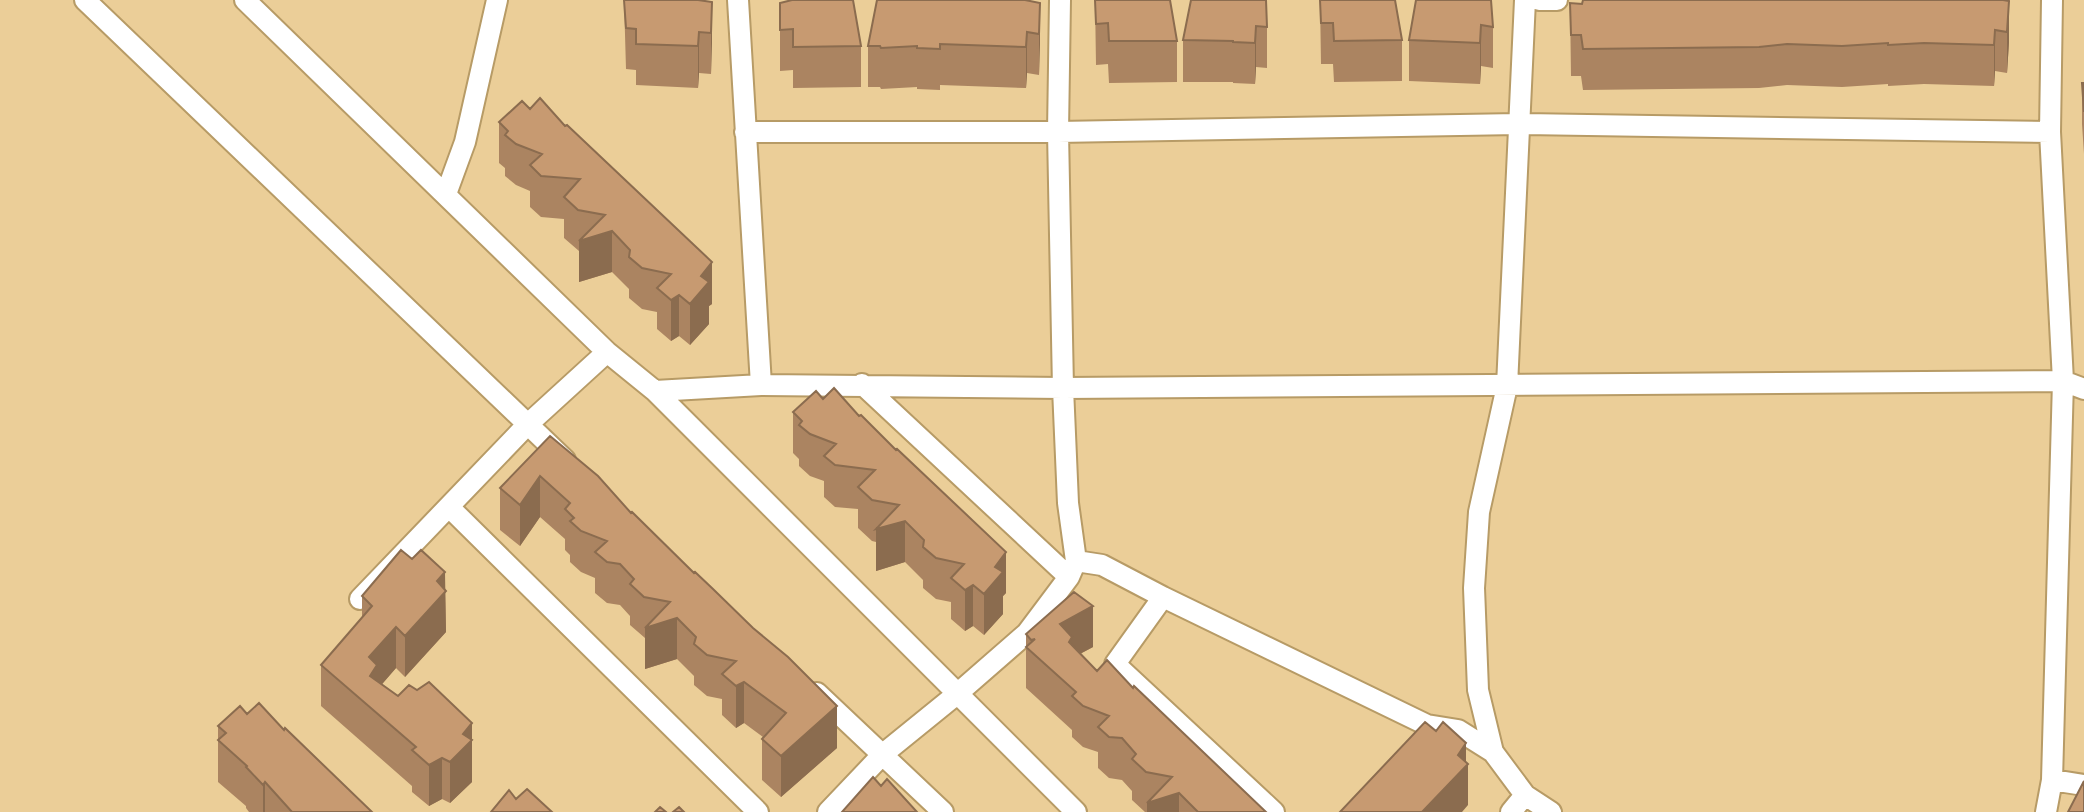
<svg xmlns="http://www.w3.org/2000/svg" width="2084" height="812" font-family="Bitter,serif">
<rect width="100%" height="100%" fill="#ebce98"/>
<g fill="none" stroke-linecap="round" stroke-linejoin="round">
<defs>
<path id="minor" d="M85 0 565 460
M245 0 607 352 655 391 1076 812
M738 0 761 385
M1539 0H1557
M745 132H1058L1518 124 2050 132
M446 194 465 142 497 0
M862 384 1069 577
M655 391 761 385 1063 388 2063 381 2084 389
M449 507 758 812
M1076 561 1102 565 1163 597 1427 725 1458 730 1493 752 1525 795 1551 812
M1163 597 1115 664 1274 812
M360 599 527 425 607 352
M817 693 943 812
M1493 752 1478 690 1474 588 1479 512 1507 386 1525 0
M2052 780 2084 785
M828 812 883 754 957 694 1027 633 1069 577 1076 561 1068 503 1063 388 1058 132 1060 0
M1511 812 1525 795
M2046 812 2052 780 2063 381 2050 132 2052 0"/>
</defs>
<!-- minor casing -->
<use href="#minor" stroke="#b79b66" stroke-width="24"/>
<!-- minor -->
<use href="#minor" stroke="#fff" stroke-width="20"/>
</g>
<!-- wall -->
<path fill="#ab8461" d="M624 0 712 2 711 74 699 73 698 88 636 85V70L626 69Z
M1095 0 1177 41V82L1109 83 1108 64 1096 65Z
M1191 0 1267 27V68L1256 67 1255 84 1233 83V82H1183V40Z
M1320 0 1402 40V81L1334 82 1333 64H1321Z
M1416 0 1493 27V68L1481 66 1480 84 1409 81V40Z
M2003 0 2009 42 2007 73 1995 71 1994 86 1924 84 1888 86V84L1842 87 1787 85 1759 88 1583 90 1581 76H1571L1570 3Z
M780 3 861 46V87L793 88V70L780 71Z
M1040 3 1039 75 1027 73 1026 88 940 85V90L917 89V87L881 89 880 87H868V46Z
M2082 83H2084V154L2082 124Z
M522 101 712 304 709 306V324L690 345 679 336 671 341 657 329V312L642 309 629 298V289L612 272 579 282V251L564 238V219L541 217 530 207V191L516 185 505 176V168L499 163V122Z
M816 391 1006 593 1003 596V614L984 635 973 626 965 631 951 619V602L936 599 923 588V580L905 562 876 571V542L872 541 858 528V509L835 507 824 497V481L810 476 799 466V459L793 453V412Z
M550 436 837 748 781 797 762 780V739L763 737 744 723 736 728 722 715V699L707 696 694 685V676L677 659 645 669V638L630 625V616L620 605 607 603 595 593V578L581 572 570 562V555L565 550V539L540 517 520 546 500 530V488Z
M445 589 446 632 405 677 396 668 382 684 398 696 472 723V782L450 803 442 799 429 806 412 792V786L321 706V665L362 618V596Z
M1026 634 1093 647 1080 654 1097 671 1133 688 1266 812H1145L1132 800V791L1122 780 1109 778 1098 768V752L1083 747 1072 737V730L1026 688Z
M247 714 284 730 372 812H249L246 808V806L218 782V726Z"/>
<!-- shaded-wall -->
<path fill="#8b6c4f" d="M2009 1V42L2007 73V32Z
M712 2V43L711 74V33Z
M1040 3V44L1039 75V34Z
M1481 25V66L1480 84V43Z
M1256 26V67L1255 84V43Z
M1995 30V71L1994 86V45Z
M699 32V73L698 88V46Z
M1027 32V73L1026 88V47Z
M612 231V272L579 282V241Z
M712 262V304L709 306V324L690 345V304L701 276Z
M679 295V336L671 341V300Z
M540 476V517L520 546V505Z
M905 521V562L876 571V529Z
M1006 552V593L1003 596V614L984 635V594L995 567Z
M445 572 446 632 405 677V636L437 581Z
M973 585V626L965 631V590Z
M1093 606V647L1072 658 1060 624Z
M677 618V659L645 669V628Z
M396 627V668L377 690 370 707 369 657Z
M744 682V723L736 728V686Z
M837 706V748L781 797V756Z
M472 723V782L450 803V762L463 734Z
M1466 743V766L1468 764V805L1462 812H1422Z
M442 758V799L429 806V765Z
M265 782V812H263V785Z
M1179 793V812H1147V803Z"/>
<!-- building -->
<path fill="#c79a71" stroke="#8b6c4f" stroke-width="2" d="M624 0H698L712 2 711 33 699 32 698 46 636 44V29L626 28Z
M792 0H853L861 46 793 47V29L780 30V3Z
M877 0H1025L1040 3 1039 34 1027 32 1026 47 940 44V49L917 48V46L881 48 880 46H868Z
M1095 0H1170L1177 41H1109L1108 23 1096 24Z
M1191 0H1266L1267 27 1256 26 1255 43 1233 42V41L1183 40Z
M1320 0H1395L1402 40 1334 41 1333 23H1321Z
M1416 0H1491L1493 27 1481 25 1480 43 1409 40Z
M1583 0H2003L2009 1 2007 32 1995 30 1994 45 1924 43 1888 45V43L1842 46 1787 44 1759 47 1583 49 1581 35H1571L1570 3 1582 4Z
M2082 83H2084V112Z
M540 98 565 126 567 125 712 262 701 276 709 282 690 304 679 295 671 300 657 288 671 274 642 268 629 257 630 250 612 231 579 241 605 215 578 210 564 197 580 179 541 176 530 165 542 154 516 144 505 135 508 131 499 122 522 101 530 109Z
M834 388 859 416 861 415 896 450 897 449 1006 552 995 567 1003 572 984 594 973 585 965 590 951 578 964 564 936 558 923 547 924 540 905 521 876 529 899 505 872 500 858 487 875 470 835 465 824 456 836 444 810 434 799 425 802 421 793 412 816 391 823 399Z
M550 436 598 476 631 513 632 512 694 573 695 572 713 589 753 628 788 657 837 706 781 756 762 739 786 713 744 682 736 686 722 674 736 661 707 655 694 644 696 637 677 618 645 628 670 602 644 597 630 584 634 579 620 564 607 562 595 552 607 541 581 531 570 521 574 518 565 509 570 503 540 476 520 505 500 488Z
M401 550 412 559 421 550 445 572 437 581 446 591 405 636 396 627 369 657 377 665 370 676 398 696 409 685 417 690 429 682 472 723 463 734 472 740 450 762 442 758 429 765 412 750 416 747 321 665 372 606 362 596Z
M1074 592 1093 606 1060 624 1072 637 1069 642 1097 671 1107 660 1133 688 1134 686 1266 812H1198L1179 793 1147 803 1172 777 1146 772 1132 759 1136 754 1122 738 1109 737 1098 727 1109 716 1083 706 1072 696 1076 692 1026 647 1035 639 1031 640 1026 634Z
M259 703 284 730 285 728 372 812H292L265 782 263 785 246 767 247 766 218 740 226 733 218 726 240 706 247 714Z
M1425 722 1436 731 1443 722 1466 743 1458 755 1468 764 1422 812H1340Z
M873 777 881 786 887 779 917 812H842Z
M2084 781V812H2068Z
M527 789 552 812H491L509 790 516 799Z
M660 807 666 812H655Z
M679 807 684 812H673Z"/>
</svg>
